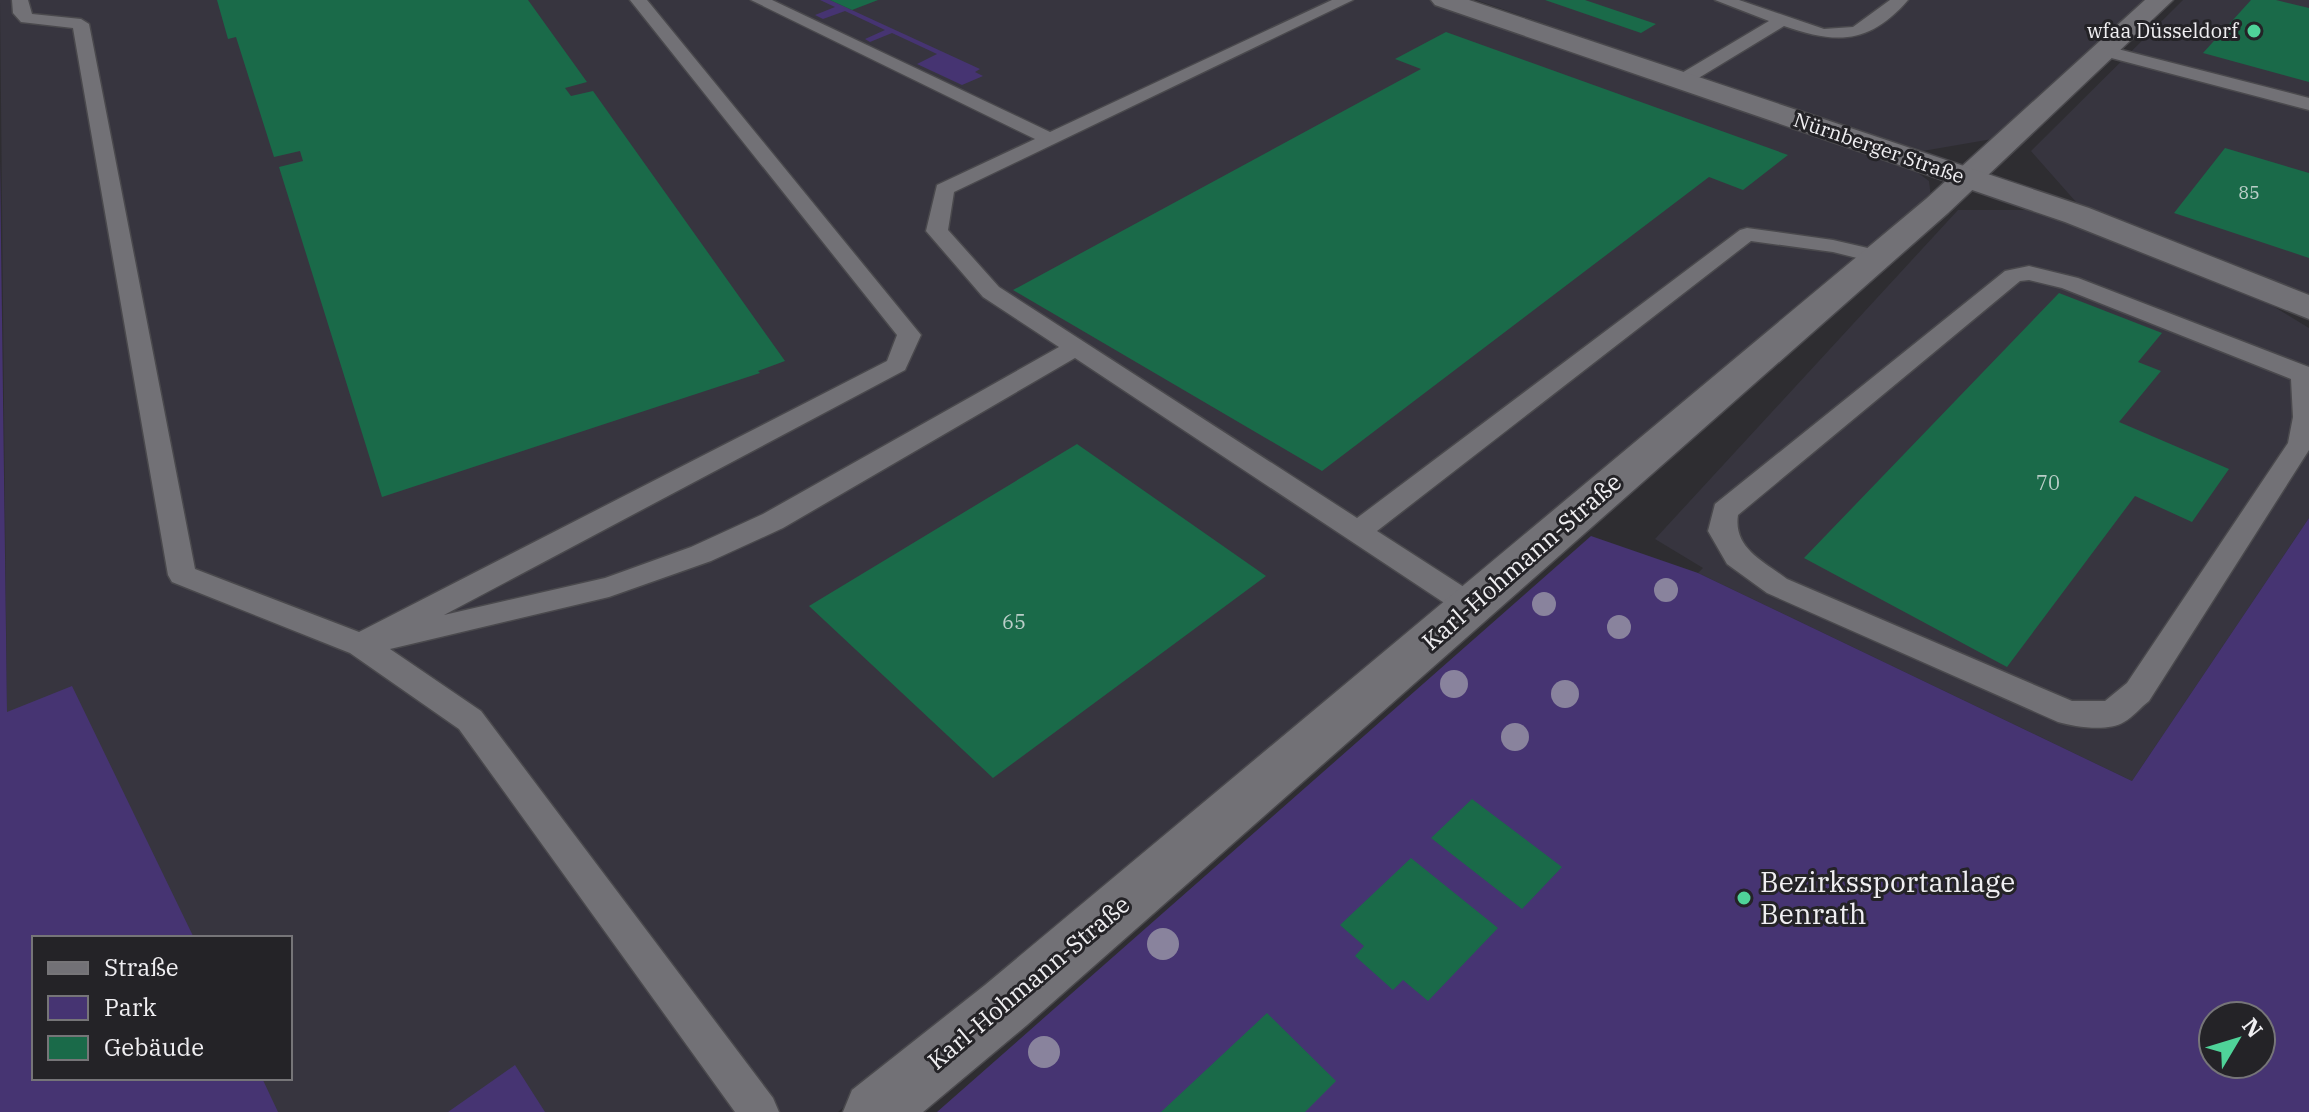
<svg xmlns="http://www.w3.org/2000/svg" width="2309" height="1112" font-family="'IBM Plex Serif',serif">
<rect width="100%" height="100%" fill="#2e2d31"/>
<!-- built -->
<path fill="#37353f" d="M0 0H1430L1899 159 1929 181 1931 197 838 1112H67L55 1078H290V938H34L7 713Z
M1476 0H2145L1998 138 1917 152Z
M2183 0H2309V299L2076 202 2031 151Z
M1958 210H2036L2237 284 2309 328V518L2132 781 1698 573 1703 568 1655 539Z"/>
<!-- green -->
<path fill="#463472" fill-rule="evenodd" d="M820 0H830L980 69 975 72 983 76 962 85 917 64 937 54 892 33 870 42 865 39 885 30 845 11 823 19 815 15 835 7Z
M0 161 7 712 72 686 194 938H34V1078H262L278 1112H0Z
M2309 518V1112H937L1591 536 1698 573 2132 781ZM2213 1016H2261V1064H2213Z
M515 1065 545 1112H448Z"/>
<!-- building -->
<path fill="#1a6a49" d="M217 0H528L587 82 565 88 571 96 593 91 785 361 758 371 760 373 382 497 279 167 303 161 300 151 274 157 236 37 228 39Z
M830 0H878L852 10Z
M1545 0H1585L1656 24 1641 33Z
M2251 0H2276L2309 8V82L2203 53Z
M1446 32 1788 155 1743 190 1709 177 1322 471 1013 290 1421 69 1395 59Z
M2225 148 2309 173V258L2174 213Z
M2059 293 2162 333 2138 362 2161 371 2119 422 2229 469 2192 522 2135 496 2007 667 1804 558Z
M1077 444 1266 576 993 778 809 606Z
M1472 799 1562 867 1522 909 1431 838Z
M1411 858 1498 928 1428 1001 1403 980 1393 990 1355 956 1364 946 1340 925Z
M1267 1013 1336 1081 1305 1112H1161Z"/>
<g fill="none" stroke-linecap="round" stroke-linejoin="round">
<defs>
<path id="service" d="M12 0H28L32 14 81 19 89 24 195 569 359 632 887 361 897 335 630 0H647L921 335 905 370 444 615 605 578 691 547 763 514 1059 347 983 297 926 231 937 185 1035 139 751 0H772L1050 132 1332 0H1353L954 192 948 230 999 287 1357 518 1740 230 1747 228 1833 240 1885 252 1888 257 1877 263 1833 252 1751 241 1377 531 1481 598 1486 606 1481 614 1471 617 1461 614 1075 358 783 528 711 561 609 597 390 649 481 711 773 1098 779 1112H735L459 729 350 653 172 582 168 575 73 28 21 22 13 13Z
M1715 0H1739L1824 29 1853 27 1890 0H1908C1869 45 1836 44 1784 26L1687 85H1675L1672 81 1675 77 1769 21Z
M2106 46 2309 98V110L2100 55 2097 51 2100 47Z
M2029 266 2078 278 2309 367V450L2149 701C2141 707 2133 717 2124 722 2108 732 2075 727 2058 722L1767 593 1727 564 1708 531 1715 504 2005 271ZM2029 280 2062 288 2291 379 2293 417 2288 443 2127 683 2105 701H2072L1787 579C1763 561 1733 548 1738 515L2020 281Z"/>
<path id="minor" d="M2145 0H2173L1948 213 1027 1025 923 1112H843L852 1090 985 985 1926 199Z"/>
<path id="tertiary" d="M1431 0H1469L2089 208 2309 295V319L2065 222 1435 5Z"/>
</defs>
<!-- service casing -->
<use href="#service" stroke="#4a494d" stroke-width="3"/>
<!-- minor casing -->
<use href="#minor" stroke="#4a494d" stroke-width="3"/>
<!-- tertiary casing -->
<use href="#tertiary" stroke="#4a494d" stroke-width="3"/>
<!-- service -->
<use href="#service" fill="#727176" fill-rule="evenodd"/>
<!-- minor -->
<use href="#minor" fill="#727176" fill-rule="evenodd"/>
<!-- tertiary -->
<use href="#tertiary" fill="#727176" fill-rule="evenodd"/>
</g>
<!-- trees -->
<g fill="#89839d">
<circle cx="1666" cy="590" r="12"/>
<circle cx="1544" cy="604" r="12"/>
<circle cx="1619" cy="627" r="12"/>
<circle cx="1454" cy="684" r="14"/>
<circle cx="1565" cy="694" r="14"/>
<circle cx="1515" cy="737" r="14"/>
<circle cx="1163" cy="944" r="16"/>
<circle cx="1044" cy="1052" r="16"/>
</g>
<!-- markers -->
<g fill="#4fd399" stroke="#242327" stroke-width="3">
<circle cx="2254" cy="31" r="8"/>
<circle cx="1744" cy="898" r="8"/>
</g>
<g text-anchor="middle" stroke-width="6" stroke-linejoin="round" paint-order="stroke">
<!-- far-number labels -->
<g font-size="18" fill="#bacec8">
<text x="2249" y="199">85</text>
</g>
<!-- far-poi labels -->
<g font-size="20" fill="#f0eff2" stroke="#242327" text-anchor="end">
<text x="2238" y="38">wfaa Düsseldorf</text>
</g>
<!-- far-street labels -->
<g font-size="20" fill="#f0eff2" stroke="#242327">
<text transform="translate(1879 148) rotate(19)" y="7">Nürnberger Straße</text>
</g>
<!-- number labels -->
<g font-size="20" fill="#bacec8">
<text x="2048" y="490">70</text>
<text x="1014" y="629">65</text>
</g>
<!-- street labels -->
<g font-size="24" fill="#f0eff2" stroke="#242327">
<text transform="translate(1522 562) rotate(-41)" y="8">Karl-Hohmann-Straße</text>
<text transform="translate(1029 983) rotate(-40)" y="8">Karl-Hohmann-Straße</text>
</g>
<!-- near-poi labels -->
<g font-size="28" fill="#f0eff2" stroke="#242327" text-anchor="start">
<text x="1760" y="892">Bezirkssportanlage<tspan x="1760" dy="32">Benrath</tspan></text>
</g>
</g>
<!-- legend -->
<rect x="32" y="936" width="260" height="144" fill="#242327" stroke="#767578" stroke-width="2"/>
<rect x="48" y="962" width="40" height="12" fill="#727176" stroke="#767578" stroke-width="2"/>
<text x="104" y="976" font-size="24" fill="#f0eff2">Straße</text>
<rect x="48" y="996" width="40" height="24" fill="#463472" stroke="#767578" stroke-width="2"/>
<text x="104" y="1016" font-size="24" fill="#f0eff2">Park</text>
<rect x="48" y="1036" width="40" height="24" fill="#1a6a49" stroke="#767578" stroke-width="2"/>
<text x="104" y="1056" font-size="24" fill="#f0eff2">Gebäude</text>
<!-- north arrow -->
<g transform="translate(2237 1040) rotate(52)"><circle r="38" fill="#242327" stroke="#767578" stroke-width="2"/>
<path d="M0-6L14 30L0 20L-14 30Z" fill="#4fd399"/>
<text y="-12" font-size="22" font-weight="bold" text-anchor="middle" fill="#f0eff2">N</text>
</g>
</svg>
